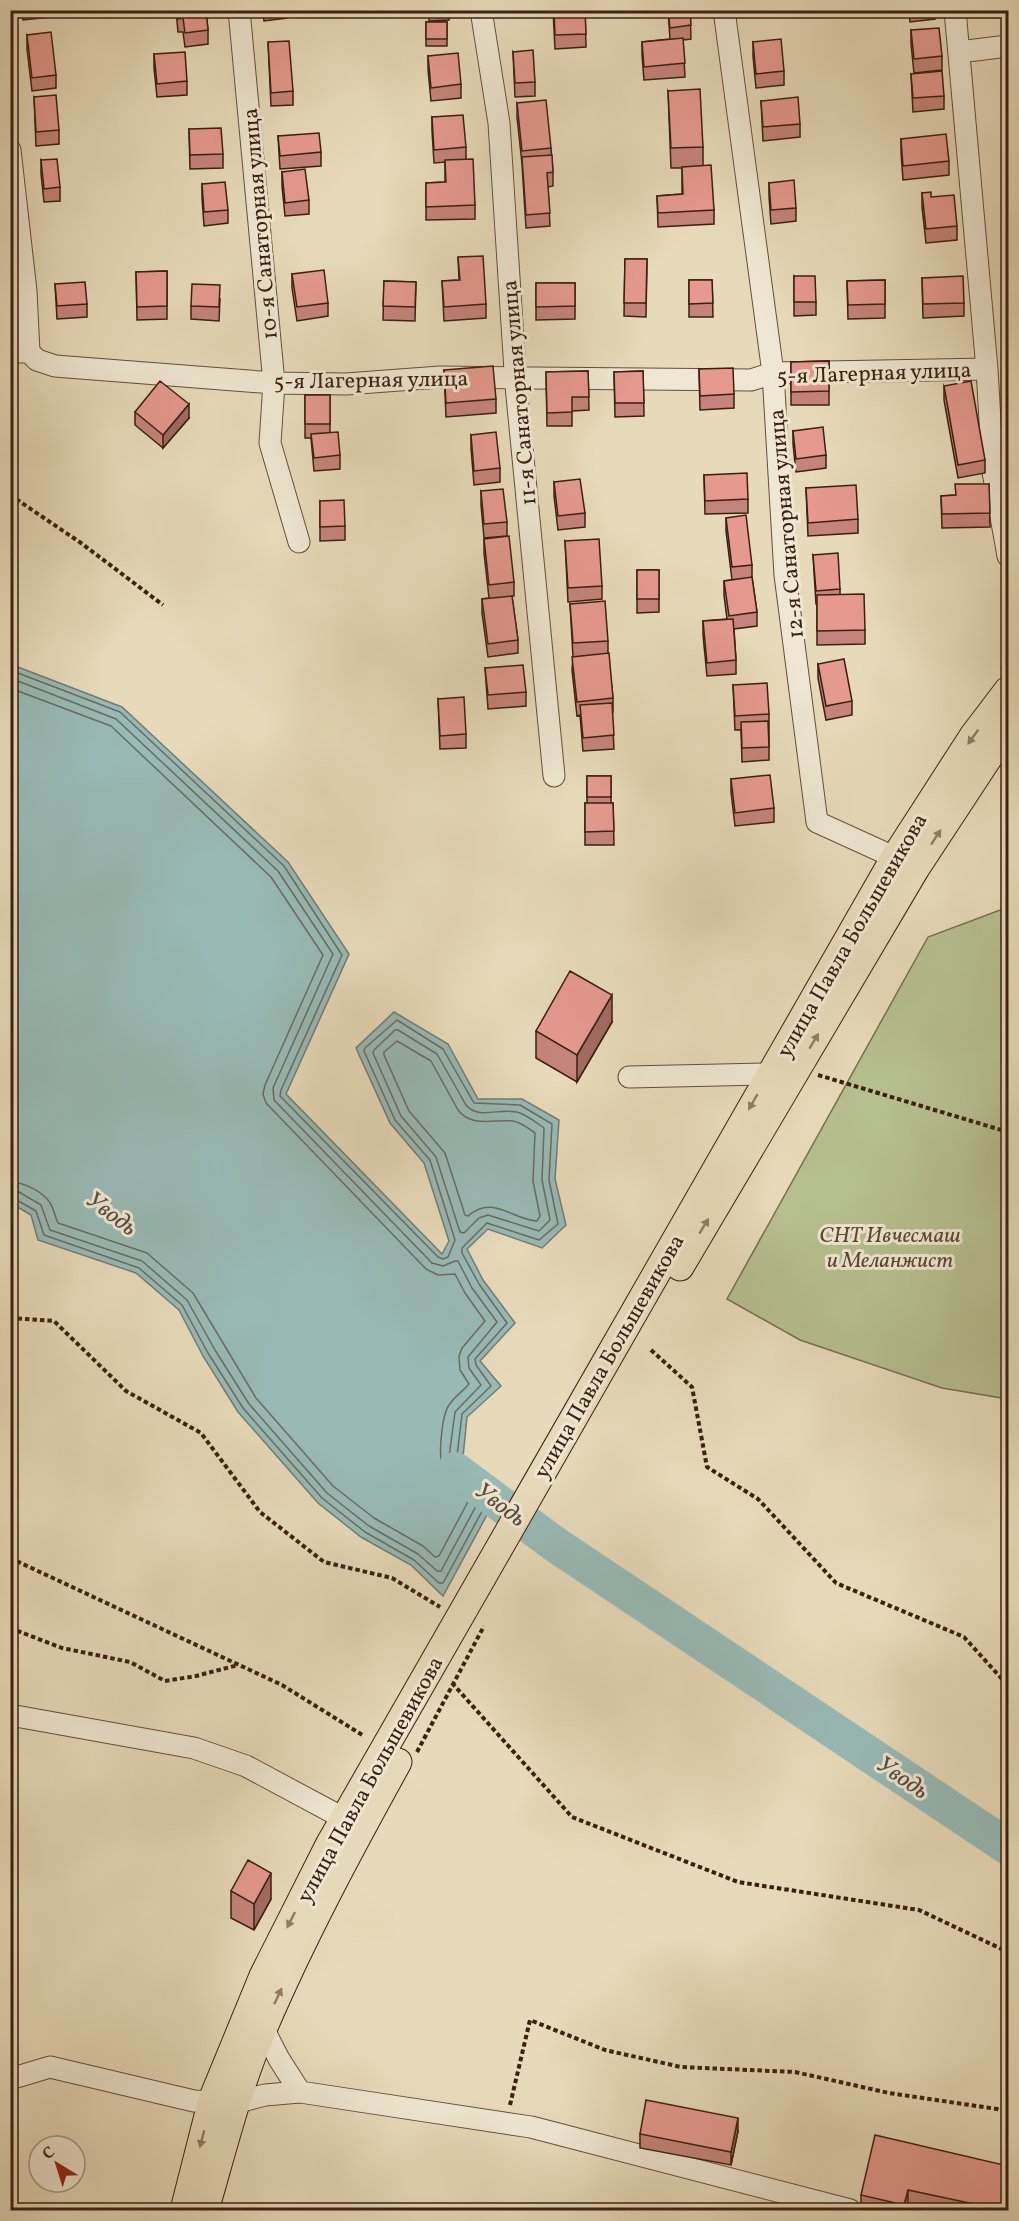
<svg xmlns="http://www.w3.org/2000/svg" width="1019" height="2221" font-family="Vollkorn,serif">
<rect width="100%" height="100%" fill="#e7daba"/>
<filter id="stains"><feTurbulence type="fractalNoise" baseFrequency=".00333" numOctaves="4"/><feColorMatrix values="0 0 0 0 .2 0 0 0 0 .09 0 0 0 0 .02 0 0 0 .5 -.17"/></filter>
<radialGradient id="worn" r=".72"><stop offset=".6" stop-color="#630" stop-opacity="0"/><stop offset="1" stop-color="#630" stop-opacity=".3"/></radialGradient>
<!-- green -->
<path fill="#b6bf8f" stroke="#786f50" stroke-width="1.5" d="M1008 907V1399L942 1388 800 1340 727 1299 928 937Z"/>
<!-- water -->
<path fill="#98bab6" stroke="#737c74" stroke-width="1.5" d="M10 664 122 707 288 862 349 954 286 1094 442 1254 449 1241 424 1163 390 1123 356 1048 394 1012 448 1044 478 1099H522L559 1120 555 1179 566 1225 542 1248 488 1229 467 1249 483 1280 515 1323 480 1361 501 1386 467 1417 463 1457 500 1491 443 1596 411 1565 361 1537 318 1503 238 1412 203 1356 179 1310 136 1273 38 1240 31 1215 11 1203Z"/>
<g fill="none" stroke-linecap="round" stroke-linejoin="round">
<!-- shore -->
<path stroke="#6a6c63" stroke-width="1.5" d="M10 670 120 712 284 866 342 955 281 1090 280 1096 438 1257 443 1259 448 1257 455 1240 430 1160 395 1120 364 1051 365 1048 397 1020 443 1049 474 1103 520 1105 552 1124 549 1180 558 1224 539 1240 487 1223 462 1248V1253L479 1284 507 1323 475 1359 476 1365 491 1386 462 1414 457 1456 459 1462 492 1493 443 1583H439L414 1560 365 1532 322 1498 243 1408 208 1353 182 1305 139 1268 44 1235 36 1211 15 1199 10 1198
M10 678 116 719 278 871 333 954 273 1088 274 1100 432 1263 443 1266 455 1261H458L472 1288 497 1322 468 1357 469 1368 481 1385 455 1412 449 1457 453 1466 482 1495 441 1571H437L418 1554 369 1526 327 1493 249 1404 215 1350 187 1300 142 1261 50 1230 41 1205 19 1192 10 1191
M10 688 111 726 271 877 323 955 265 1085 263 1094 266 1103 426 1269 438 1275 455 1274 465 1293 485 1321 462 1348 459 1356 460 1370 469 1384C463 1391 454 1397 449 1405 442 1415 437 1459 444 1470 451 1480 464 1486 471 1496L439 1556 435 1557 423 1546 374 1518 333 1486 256 1398 193 1293 147 1253 58 1223C55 1217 54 1209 50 1203 44 1192 23 1182 10 1182
M395 1030H398L437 1054 466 1105C479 1121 503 1106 520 1113 528 1116 537 1123 544 1128L542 1180 550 1220 539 1231 488 1215 479 1218 464 1233 460 1232 436 1157 401 1116 373 1053 374 1050Z
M397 1041 431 1061 458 1110C472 1128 494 1119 513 1121 521 1122 529 1129 535 1133L533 1181 540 1216 537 1221C512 1220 493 1194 468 1216L465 1215 445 1153 409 1111 384 1055V1052Z"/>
<!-- river -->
<path stroke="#98bab6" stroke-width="36" d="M455 1470 556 1545 1008 1847"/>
<defs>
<path id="minor" d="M239 10 274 383 270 443 299 542
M481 10 499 123 516 386 554 776
M724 10 773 373 785 575 817 822 907 863
M955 10 987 369 993 472 1008 556
M959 52 1008 46
M10 150 26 291 29 352
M11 352H29L37 360 55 366 274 383 346 384 440 377 751 380 773 373 987 369
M629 1077 769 1074
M10 1715 194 1748 246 1766 358 1826
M263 2028 279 2059 300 2092 531 2127 850 2210
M10 2079 50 2067 194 2101 235 2103 265 2095 300 2092"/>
<path id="major" d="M680 1267 916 868 1008 728
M184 2210 212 2100 263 1976 329 1845 895 857 973 736 1008 690
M205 2210C223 2149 238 2086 264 2027 303 1936 350 1849 398 1762"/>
</defs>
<!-- minor casing -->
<use href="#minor" stroke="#664e3a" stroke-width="23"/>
<!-- major casing -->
<use href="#major" stroke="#3b1f10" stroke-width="29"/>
<!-- path -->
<path stroke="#3b1f10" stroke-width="4" stroke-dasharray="4.5 3" stroke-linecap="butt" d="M10 495 81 543 163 605
M1002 669 1008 660
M818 1075 1008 1132
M10 1318 54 1321 126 1391 201 1433 260 1512 324 1562 392 1578 440 1607
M651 1350 692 1387 707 1467 758 1499 836 1583 964 1637 1002 1679 1008 1683
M10 1558 282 1685 364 1736
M10 1628 62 1648 130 1662 165 1681 196 1676 238 1665
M452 1683 572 1817 738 1882 919 1910 1008 1952
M417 1752 484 1626
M510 2105 530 2020 605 2050 681 2067 795 2072 889 2093 997 2109 1008 2114"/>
<!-- minor -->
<use href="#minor" stroke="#efe7d2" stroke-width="21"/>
<!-- major -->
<use href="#major" stroke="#e7daba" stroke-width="27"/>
</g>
<!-- wall -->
<path fill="#c5847b" stroke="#3b1f10" stroke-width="1.5" d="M22 10H60V16L23 20Z
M162 10H206L208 30V44L185 47 183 32H178L176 11 162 12Z
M263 10H287V18L264 21Z
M429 10H449V20L429 21Z
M504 10H535V12L505 14Z
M553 10H585L586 47 555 49Z
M668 10H690L691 39 683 40 685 77 644 80 642 55V42L670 39Z
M751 10H773L751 13Z
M909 10H935V19L910 22Z
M426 22H447V46H426Z
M911 30 942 56V70L914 73 911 44Z
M27 35 56 75V88L32 91 27 49Z
M268 42 293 91V105L271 106Z
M753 42 784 71V85L756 88 753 56Z
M513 52 535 82V96L515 97Z
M154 54 187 81V95L157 97 154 68Z
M428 56 461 84V98L431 101 428 69Z
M911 74 944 96V109L913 112Z
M668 91 703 147V166L714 210V224L658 227 657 196 682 194V168H671Z
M34 97 59 130V144L36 146Z
M761 101 800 124V137L763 141Z
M517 103 551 148 553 172V186L548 187 550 226 526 228 522 164 517 117Z
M432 117 466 147V160L475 205V219L426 220V183L445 182V162L434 163 432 131Z
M189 129 223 154V168L190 169Z
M278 136 321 152V166L280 169Z
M901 139 949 161V175L903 180 901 152Z
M41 160 60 187V201L44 202 41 174Z
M282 172 309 200V214L285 216 282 186Z
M769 183 796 208V221L771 224 769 196Z
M202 184 228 210V223L204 226 202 198Z
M922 193 957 226V240L926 243 922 207Z
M458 257 486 304V318L444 321 442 281 459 280Z
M625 259H647L646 317 624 316Z
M167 271V319L137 320 136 272Z
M292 274 328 303V316L297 321 292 288Z
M794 276 816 302V315L794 316Z
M922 278 964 303V316L923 318Z
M689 280H712L713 317H689Z
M885 280V318L848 319 847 281Z
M384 281 416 282 415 321 383 320Z
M536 283H575V319L536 320Z
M55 284 87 304V317L57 319Z
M220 299 219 321 191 319V306Z
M829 361V405H791V362Z
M699 369 734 394V408L700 410Z
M444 370 496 399V413L446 417Z
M588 371 589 410 572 411V426H547L546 372Z
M643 371 644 416 615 417 614 372Z
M944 386 985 460V473L958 478 944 400Z
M305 395H330V432L340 455V469L314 471 311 438H305Z
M135 412 189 418 163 448 135 425Z
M793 431 826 455V468L796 472 793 444Z
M471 435 500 468V482L474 485 471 448Z
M704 475 748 499V513L705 514Z
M554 482 585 513V527L558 530 554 496Z
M989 484 990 527 942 528 941 496 955 495Z
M806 488 858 519V533L808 536Z
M481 491 507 522V536L484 538 481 505Z
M320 501 345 526V540L320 541Z
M726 518 752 565V577L757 612V626L734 629 736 660V674L707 676 703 635V621L727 619 724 595V581L732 580 726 531Z
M484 539 514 582V596H512L518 640V653L488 657 482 613V599L489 598 484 553Z
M565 541 602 586V599L568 602Z
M813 555 840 589V595L865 630V644L817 645V604H816Z
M637 570H659V612L637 613Z
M570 604 608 641V653L613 698V712H612L614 749 583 751 580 715 577 716 572 670 573 657Z
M818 664 852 701V715L826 720 818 678Z
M485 668 526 692V706L488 709Z
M733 685 769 714V760L742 762 741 730H735Z
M438 699 466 734V748L440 749Z
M587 776H611V803H613L614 845H585V803H587Z
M731 779 774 808V822L735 826 731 792Z
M612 1022 577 1082 536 1058V1031Z
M231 1891 271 1899 254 1930 231 1918Z
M738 2131 731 2165 640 2148V2134Z
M1008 2166 1005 2211H941L908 2203 906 2211H869L861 2209V2195Z"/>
<!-- shaded-wall -->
<path fill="#a06b64" stroke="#3b1f10" stroke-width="1.5" d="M189 404V418L163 448V435Z
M612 995V1022L577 1082V1055Z
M271 1873V1899L254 1930V1904Z
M738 2118V2131L731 2165V2152Z
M1008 2182V2195L1005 2211H1002Z
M908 2190V2203L906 2211H904V2205Z"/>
<!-- building -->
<path fill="#e5998f" stroke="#3b1f10" stroke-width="1.5" d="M177 10H206L208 30 185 33 183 18 178 19Z
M429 10H449V13L429 14Z
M554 10H585L586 34 555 35Z
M668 10H690L691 25 670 28Z
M426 22H447V39H426Z
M939 28 942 56 914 59 911 30Z
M51 32 56 75 32 78 27 35Z
M683 38 685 63 644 67 642 42Z
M781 39 784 71 756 74 753 42Z
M289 41 293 91 271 93 268 42Z
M533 50 535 82 515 83 513 52Z
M185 52 187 81 157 84 154 54Z
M458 53 461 84 431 88 428 56Z
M942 71 944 96 913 98 911 74Z
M700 89 703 147 671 148 668 91Z
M56 95 59 130 36 132 34 97Z
M798 97 800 124 763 127 761 101Z
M546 100 551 148 522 151 517 103Z
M463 115 466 147 434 150 432 117Z
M221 128 223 154 190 155 189 129Z
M319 133 321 152 280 156 278 136Z
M946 134 949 161 903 166 901 139Z
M552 155 553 172 547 173 550 213 526 215 522 157Z
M57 159 60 187 44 189 41 160Z
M473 159 475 205 426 207V183L446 182 445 160Z
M711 165 714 210 658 213 657 196 683 194 682 167Z
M305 169 309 200 285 203 282 172Z
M794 180 796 208 771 210 769 183Z
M225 182 228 210 204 212 202 184Z
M931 192V197L954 195 957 226 926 229 922 193Z
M483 256 486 304 444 307 442 281 460 280 458 257Z
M625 259H647L646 303H624Z
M324 270 328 303 297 307 292 274Z
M167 271V306L137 307 136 272Z
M794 276H815L816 302H794Z
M963 276 964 303 923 304 922 278Z
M689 280H712L713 303 689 304Z
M885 280V304L848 305 847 281Z
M384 281 416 282 415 307 383 306Z
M85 282 87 304 57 306 55 284Z
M536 283H575V306L536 307Z
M192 284 220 285 219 307 191 306Z
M829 361V391L791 392V362Z
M493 366 496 399 446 403 444 370Z
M733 368 734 394 700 396 699 369Z
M588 371 589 397H572V412L547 413 546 372Z
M643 371 644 403H615L614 372Z
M160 381 189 404 163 435 135 412Z
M971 381 985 460 958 465 944 386Z
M305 395H330V424H305Z
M823 427 826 455 796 459 793 431Z
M338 432 340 455 314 458 311 434Z
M496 432 500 468 474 471 471 435Z
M747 473 748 499 705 501 704 475Z
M580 479 585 513 558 516 554 482Z
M955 484H989L990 513 942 514 941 496 956 495Z
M856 485 858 519 808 523 806 488Z
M503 489 507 522 484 524 481 491Z
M344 500 345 526 320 527V501Z
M746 515 752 565 732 567 726 518Z
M509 536 514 582 489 585 484 539Z
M599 539 602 586 568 588 565 541Z
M838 553 840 589 816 591 813 555Z
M637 570H659V599H637Z
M752 577 757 612 729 616 724 581Z
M864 594 865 630 817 631V595Z
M512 596 518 640 488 644 482 599Z
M605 601 608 641 573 643 570 604Z
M733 619 736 660 707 663 703 621Z
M609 653 613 698 577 702 572 657Z
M844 659 852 701 826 706 818 664Z
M523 665 526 692 488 695 485 668Z
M767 683 769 714 735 716 733 685Z
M464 697 466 734 440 736 438 699Z
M612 703 614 735 583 738 580 705Z
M768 721 769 747 742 748 741 722Z
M770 775 774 808 735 813 731 779Z
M587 776H611V797H587Z
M585 803H613L614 831 585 832Z
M570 971 612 995 577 1055 536 1031Z
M248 1860 271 1873 254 1904 231 1891Z
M646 2100 738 2118 731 2152 640 2134Z
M875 2135 1008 2166V2182L1002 2210 908 2190 904 2205 861 2195Z"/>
<!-- one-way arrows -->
<defs><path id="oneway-solid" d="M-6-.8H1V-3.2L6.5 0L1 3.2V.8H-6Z" transform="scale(1.5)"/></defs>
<g fill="#917c65">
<use href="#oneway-solid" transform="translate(973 737) rotate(126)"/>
<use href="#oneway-solid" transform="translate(936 837) rotate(-57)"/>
<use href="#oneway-solid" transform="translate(814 1041) rotate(-59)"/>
<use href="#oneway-solid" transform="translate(753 1102) rotate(120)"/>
<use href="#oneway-solid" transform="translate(704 1226) rotate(-59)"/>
<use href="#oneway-solid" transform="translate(291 1920) rotate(117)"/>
<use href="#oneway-solid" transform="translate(278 1996) rotate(-65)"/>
<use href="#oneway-solid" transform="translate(202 2139) rotate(105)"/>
</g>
<g text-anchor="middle" stroke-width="6" stroke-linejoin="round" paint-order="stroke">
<!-- street labels -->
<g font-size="22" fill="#3b1f10" stroke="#efe7d2">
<text transform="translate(259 224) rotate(-95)" y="8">10-я Санаторная улица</text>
<text transform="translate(874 372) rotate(-2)" y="8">5-я Лагерная улица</text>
<text transform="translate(371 379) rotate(-1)" y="8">5-я Лагерная улица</text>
<text transform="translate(518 393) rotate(-95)" y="8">11-я Санаторная улица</text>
<text transform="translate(785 524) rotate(-95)" y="8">12-я Санаторная улица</text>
<text transform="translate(851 935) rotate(-60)" y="8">улица Павла Большевикова</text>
<text transform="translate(608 1356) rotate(-60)" y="8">улица Павла Большевикова</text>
<text transform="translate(369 1779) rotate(-61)" y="8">улица Павла Большевикова</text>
</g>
<!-- park labels -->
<g font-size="22" font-style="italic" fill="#5a4730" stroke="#efe7d2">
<text x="890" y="1242">СНТ Ивчесмаш<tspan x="890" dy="25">и Меланжист</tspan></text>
</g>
<!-- water labels -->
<g font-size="24" font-style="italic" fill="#574e42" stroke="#efe7d2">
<text transform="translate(112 1213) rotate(37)" y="8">Уводь</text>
<text transform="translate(501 1504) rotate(37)" y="8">Уводь</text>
<text transform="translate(903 1777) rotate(34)" y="8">Уводь</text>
</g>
</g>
<!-- margin -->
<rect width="1019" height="2221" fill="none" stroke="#e7daba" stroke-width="36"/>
<rect x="12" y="12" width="995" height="2197" fill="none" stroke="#3b1f10" stroke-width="3"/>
<rect x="18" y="18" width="983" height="2185" fill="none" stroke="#3b1f10" stroke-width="1.5"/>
<!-- north arrow -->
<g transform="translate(57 2164) rotate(322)"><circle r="28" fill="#efe7d2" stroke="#a79784" stroke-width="1.5"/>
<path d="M0-4.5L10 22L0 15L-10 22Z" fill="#8f2418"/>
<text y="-9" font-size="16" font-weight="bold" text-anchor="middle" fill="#3b1f10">С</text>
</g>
<rect width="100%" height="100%" filter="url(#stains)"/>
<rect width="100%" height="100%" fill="url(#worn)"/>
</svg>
